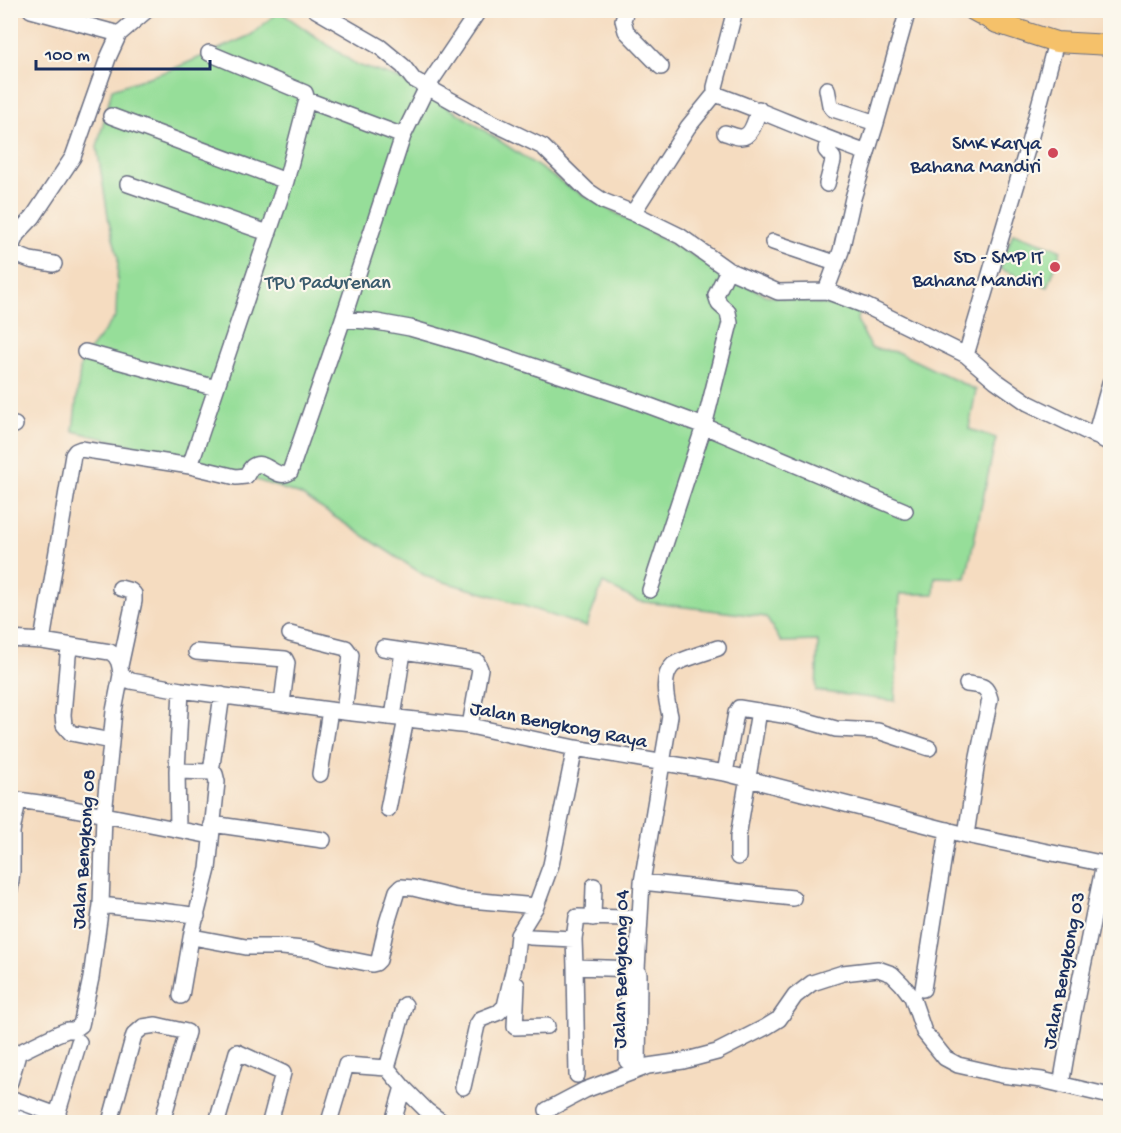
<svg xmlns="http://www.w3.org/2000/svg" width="1121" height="1133" font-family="'Gochi Hand',sans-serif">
<rect width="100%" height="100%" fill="#fbf7ec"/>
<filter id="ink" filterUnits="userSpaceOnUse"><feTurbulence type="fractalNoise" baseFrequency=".0167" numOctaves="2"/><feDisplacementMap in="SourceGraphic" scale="12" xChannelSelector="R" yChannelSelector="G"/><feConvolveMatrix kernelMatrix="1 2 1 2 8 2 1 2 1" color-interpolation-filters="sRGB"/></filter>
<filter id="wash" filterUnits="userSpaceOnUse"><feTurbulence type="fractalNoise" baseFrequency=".008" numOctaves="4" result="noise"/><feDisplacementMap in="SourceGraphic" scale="24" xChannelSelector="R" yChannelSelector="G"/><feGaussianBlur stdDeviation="1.35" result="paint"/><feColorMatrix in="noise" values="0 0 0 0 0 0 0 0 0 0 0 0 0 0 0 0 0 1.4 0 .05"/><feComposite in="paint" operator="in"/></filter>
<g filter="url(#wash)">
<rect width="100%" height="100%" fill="#f5dcc0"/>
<!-- green -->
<path fill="#96de99" stroke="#58867c" stroke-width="1.5" d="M279 11 357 65 398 78 461 115 569 187 765 295 861 310 857 320 871 348 897 352 976 390 969 429 996 438 966 578 935 577 934 594H900L895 701 816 691 818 641 781 642 766 617 637 601 603 583 586 627 501 598 427 577 301 495 209 464 73 431 81 361 116 316 118 257 109 222 97 147 112 89 173 69 251 35Z
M1013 233 1061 250 1048 287 1000 269Z"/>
</g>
<g filter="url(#ink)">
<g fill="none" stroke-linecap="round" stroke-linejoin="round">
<defs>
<path id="minor" d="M31 10 119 34
M316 10 380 47 403 66 413 79 481 117 543 147 588 191 603 201 633 213 680 236 728 270 778 292 826 291 866 306 966 355 995 380 1028 403 1110 443
M626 10 623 20 626 31 661 67
M735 10 715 87V94C766 112 815 135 867 153
M827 89 830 105 833 109 876 123
M307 100 403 136
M111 116 286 181
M725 133C730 134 735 137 740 137 752 138 756 118 759 109
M128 184 268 233
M827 184 833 161V158L826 150 828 139
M633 213 688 127 715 94
M773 242 835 263
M10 249 17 234 33 217 73 157 108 58 119 34 147 10
M10 252 30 260 54 264
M826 291 841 251 853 198 876 123 908 10
M343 319 377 322 410 328 476 347 631 399 704 426 905 511
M85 352 216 388
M966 355 1029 143 1056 42
M10 425H15
M1095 436 1110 383
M190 466 286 181 307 100 305 93 209 53
M650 590 704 426 730 323 728 312 719 304 716 295 728 270
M290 634 346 648 351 655 344 712
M10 639 42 641 110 652C119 657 120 665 121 675L131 681 181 690 344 712 470 726 575 748 725 773 966 835 1110 865
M42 641 73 455 76 451 81 449 190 466 236 477 246 476C248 473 249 470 252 467 265 457 276 482 290 472L343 319 403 136 427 87 479 10
M70 646 68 656 63 715 64 725 71 733 111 741
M383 648 477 662 480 669 470 726
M196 652 285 659 287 663 282 703
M120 666 134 601V594L131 591 120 588
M181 690 177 771 211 772 215 774 217 782 208 869 192 932 181 996
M393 717 403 652
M177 771 178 829
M211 772 222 695
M725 773 736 713 739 708 789 716 836 729 878 731 929 748
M320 774 330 710
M10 799 54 805 211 836
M388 809 406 719
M212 824 323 840
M966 835 977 762 990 699C986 684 981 686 967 684
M738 857V837L759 711
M642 882 793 898
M10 889 12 871V832L18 800
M101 905C133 909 166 910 197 916
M593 918 594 886
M630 918 577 917 574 939 575 967 637 969
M192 932 195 937 198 938 246 947H282L313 950 327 955 372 964 376 963 379 960 387 923 397 891 401 887 413 888 459 899 536 906
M530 937 574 939
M575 967 577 1075
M517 985 515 1027 547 1026
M923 989 948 830
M10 1054 20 1052 57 1034 67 1030H74L81 1025 91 978 101 905 104 815 114 711 121 675
M627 1061 628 959
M387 1068 405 1005
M638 1070 639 980V974L637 969 642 882 670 716C667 702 660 677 673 665 677 661 710 651 718 648
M10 1082 17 1058
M1061 1085 1073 1015 1104 864
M403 1087 427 1111 442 1122
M463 1087 477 1025 481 1019 499 1012 505 1006 515 963 518 935 536 906 551 865 575 748
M10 1098 57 1115
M547 1110 585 1090 638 1070 648 1066 683 1061 717 1052 766 1027 779 1019 795 996 812 983 843 973 878 969 892 974 902 984 912 997 924 1032 945 1058 958 1065 1002 1075 1042 1080 1110 1096
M10 1115 28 1122
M63 1122 57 1115 79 1042
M110 1122 134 1035 143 1027 156 1025 187 1032 162 1122
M217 1122 237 1052 283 1073 270 1122
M329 1122 346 1065 387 1068 403 1087 393 1122"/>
<path id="major" d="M973 10 997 23 1056 42 1110 45"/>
</defs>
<!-- minor casing -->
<use href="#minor" stroke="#676c80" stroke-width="18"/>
<!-- major casing -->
<use href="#major" stroke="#676c80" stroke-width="22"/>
<!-- minor -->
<use href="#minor" stroke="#fff" stroke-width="15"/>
<!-- major -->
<use href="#major" stroke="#f5c16b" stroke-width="20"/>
</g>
</g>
<!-- markers -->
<g fill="#d1495b" stroke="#fbf7ec" stroke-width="2">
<circle cx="1053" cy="153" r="6"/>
<circle cx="1055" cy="267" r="6"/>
</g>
<g text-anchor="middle" stroke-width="4.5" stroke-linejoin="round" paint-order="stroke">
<!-- poi labels -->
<g font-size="20" fill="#1b2f5e" stroke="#fbf7ec" text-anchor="end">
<text x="1041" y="149">SMK Karya<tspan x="1041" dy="23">Bahana Mandiri</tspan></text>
<text x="1043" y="263">SD - SMP IT<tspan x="1043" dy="23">Bahana Mandiri</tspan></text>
</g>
<!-- park labels -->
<g font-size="20" fill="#3a5b6d" stroke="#fbf7ec">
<text x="328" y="288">TPU Padurenan</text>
</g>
<!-- street labels -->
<g font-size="20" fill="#1b2f5e" stroke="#fbf7ec">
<text transform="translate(559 723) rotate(11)" y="7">Jalan Bengkong Raya</text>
<text transform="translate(82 849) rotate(-86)" y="7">Jalan Bengkong 08</text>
<text transform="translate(619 969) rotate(-89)" y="7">Jalan Bengkong 04</text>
<text transform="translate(1062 970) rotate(-79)" y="7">Jalan Bengkong 03</text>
</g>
</g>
<!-- margin -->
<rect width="1121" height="1133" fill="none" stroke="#fbf7ec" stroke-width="36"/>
<!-- scale -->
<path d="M36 60v9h174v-9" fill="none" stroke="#1b2f5e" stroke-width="3"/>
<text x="45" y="60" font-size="18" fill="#1b2f5e" stroke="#fbf7ec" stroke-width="4.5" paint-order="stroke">100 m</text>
</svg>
